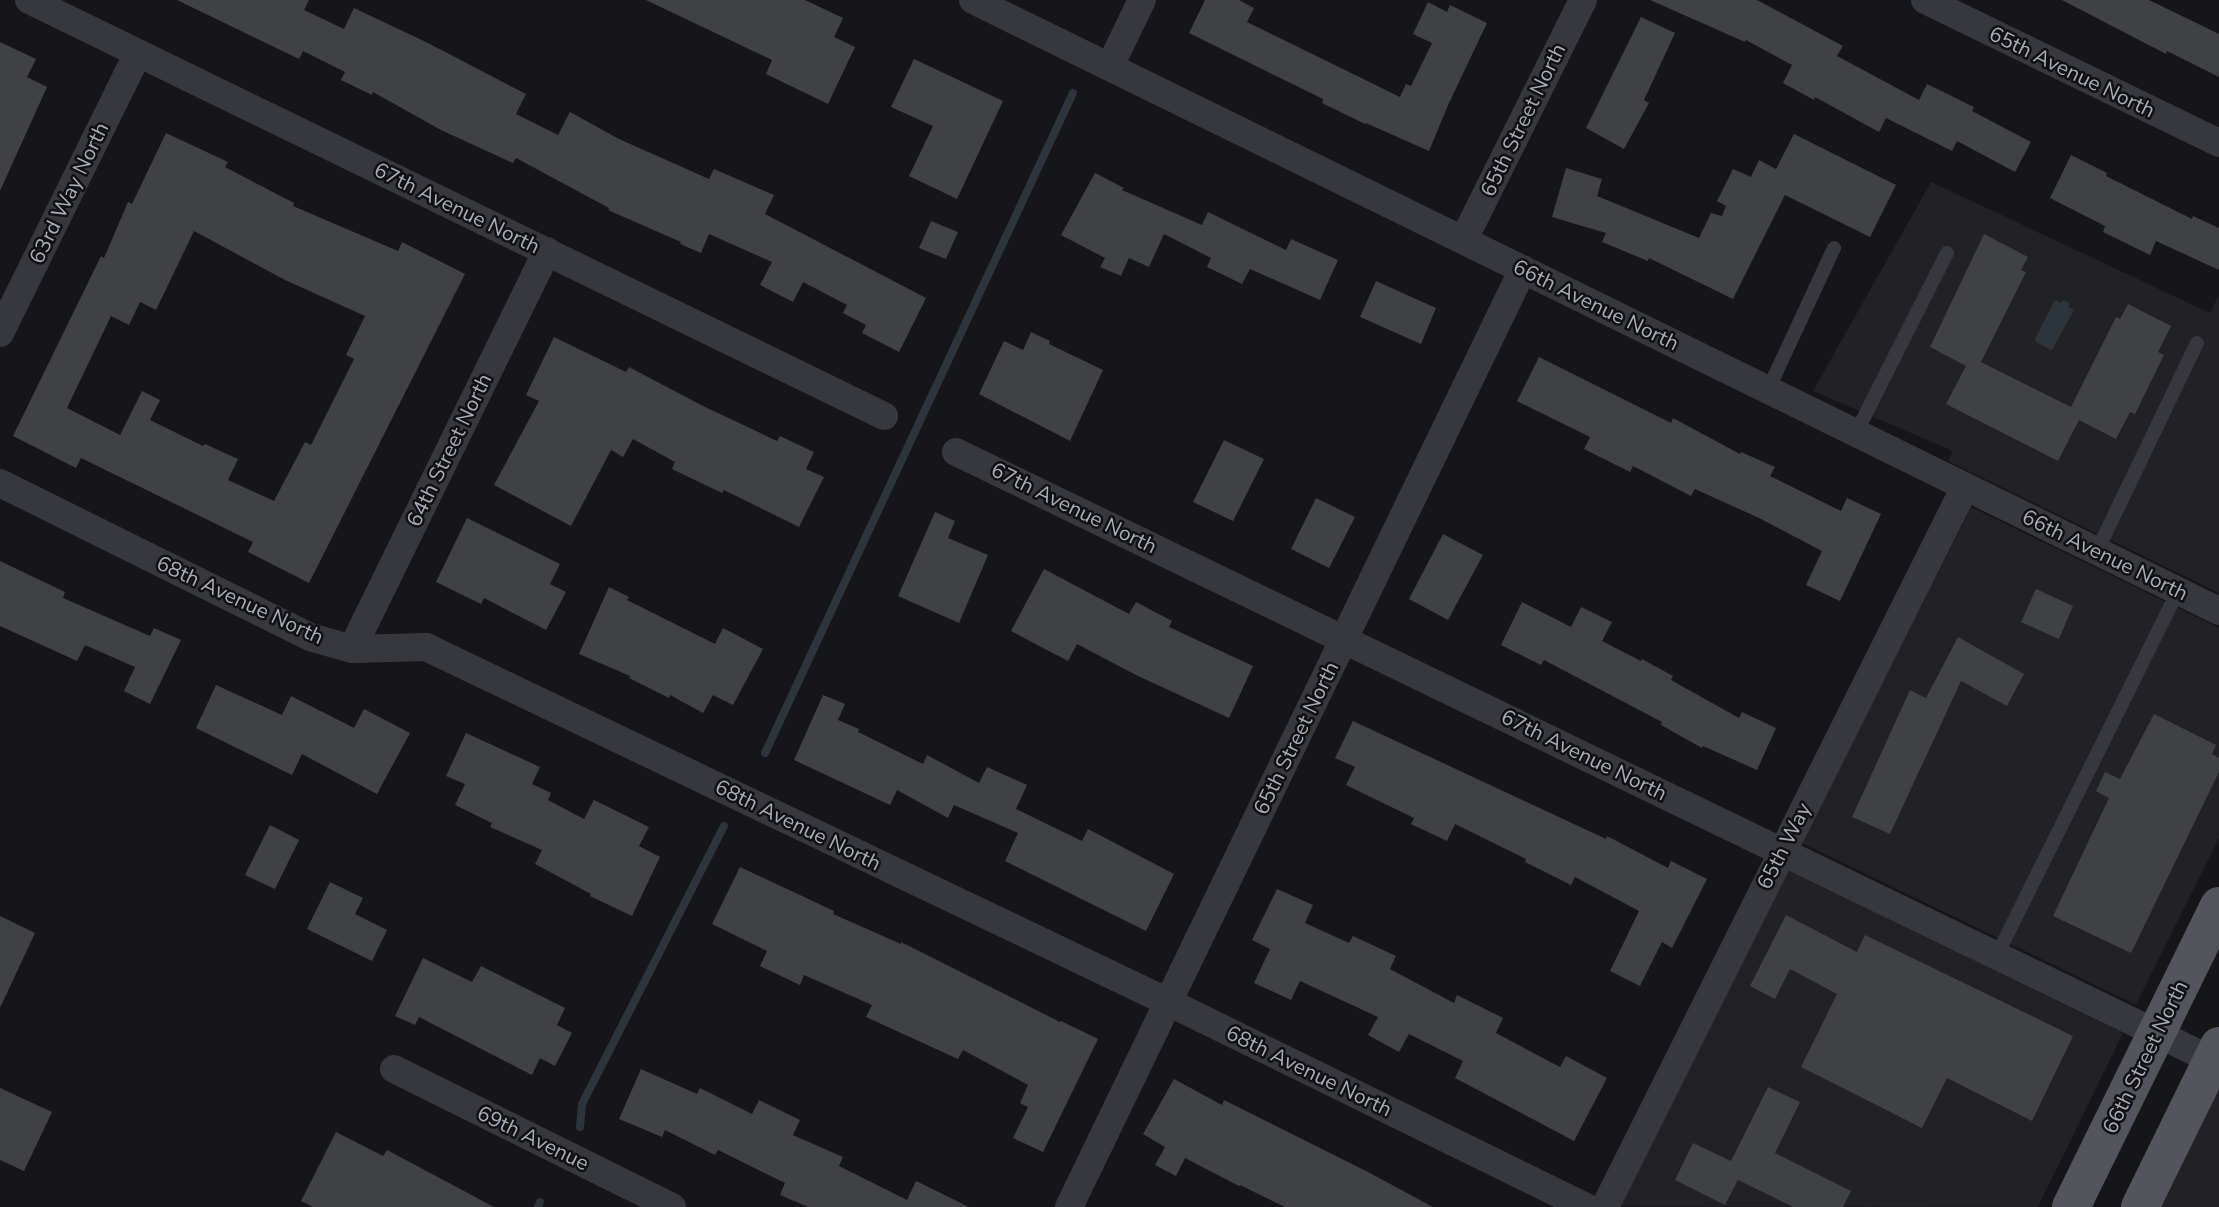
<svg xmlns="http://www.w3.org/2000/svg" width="2219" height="1207" font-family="'Nunito Sans',sans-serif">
<rect width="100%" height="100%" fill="#161618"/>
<!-- built -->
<path fill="#222225" d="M1931 182 2210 313 2219 295V593L1948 461 1953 451 1813 391Z
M1971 507 2219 628V838L2136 1005 1802 843Z
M1788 870 2123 1033 2038 1207 1621 1206Z
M2219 1075V1207H2155Z"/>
<!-- water -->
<path fill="#2c353c" d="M2055 300 2061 303 2063 300 2070 303 2068 307 2074 310 2052 350 2036 342 2035 339Z"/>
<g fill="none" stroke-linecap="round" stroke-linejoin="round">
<!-- stream -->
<path stroke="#2c353c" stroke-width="8" d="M765 753 1073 93
M580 1127 582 1104 724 826
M538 1207 540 1202"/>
</g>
<!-- building -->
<path fill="#404145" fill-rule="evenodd" d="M177 0H309L304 10 344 29 354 8 428 43 526 94 516 114 558 135 570 112 619 139 709 179 714 169 774 195 765 214 926 298 899 352 862 333 866 325 843 313 847 305 803 282 793 302 760 285 772 262 709 234 701 253 680 244 681 242 608 210 609 208 516 158 513 163 441 130 373 92 372 95 341 80 345 72 303 51 299 59Z
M646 0H805L843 18 834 37 855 47 828 104 766 74 772 60Z
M1205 0H1239L1254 8 1247 22 1400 97 1406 84 1411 86 1432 43 1413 34 1428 2 1447 12 1450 5 1487 23 1449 103 1429 151 1366 123 1365 124 1322 103 1323 99 1189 33Z
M1650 0H1757L1843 46 1837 56 1919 100 1927 84 1974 107 1972 111 2031 142 2015 172 1957 141 1952 151 1886 118 1879 132 1815 97 1814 100 1783 83 1792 65 1746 40 1745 42Z
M2062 0H2149L2219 34V77L2167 51 2166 54Z
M1641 17 1675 33 1644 100 1649 103 1624 149 1586 128Z
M0 42 36 59 27 77 47 87 0 191Z
M914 59 1003 101 957 199 909 176 933 126 891 107Z
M166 133 228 162 225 167 294 203 293 206 398 251 402 242 465 274 309 583 248 552 253 542 81 458 76 468 13 436 101 256 104 258 128 202 132 204ZM194 231 285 280 365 316 346 355 354 359 311 445 305 442 274 501 228 480 238 459 205 444 203 446 150 420 160 400 142 391 120 435 67 408 111 316 129 325 140 302 156 310Z
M1794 134 1896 185 1870 237 1785 195 1733 299 1649 258 1648 261 1602 242 1606 233 1552 217 1566 168 1602 179 1597 196 1699 238 1711 213 1722 216 1726 206 1717 201 1733 169 1751 177 1759 160 1776 169Z
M2071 155 2107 173 2106 176 2192 219 2193 216 2219 228V270L2156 241 2150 255 2103 232 2105 226 2050 198Z
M1095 173 1124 188 1122 190 1202 225 1208 212 1286 250 1291 239 1338 260 1320 300 1250 269 1242 284 1207 267 1211 258 1164 234 1149 267 1129 258 1121 276 1100 267 1105 258 1061 235Z
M931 221 958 232 946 259 919 248Z
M1984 234 2028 257 2021 270 2026 272 1981 362 2071 407 2116 317 2120 319 2128 304 2171 326 2158 352 2164 355 2135 414 2130 412 2116 439 2079 420 2058 461 1946 404 1966 366 1930 347Z
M1376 281 1436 308 1421 344 1360 317Z
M1031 332 1050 341 1049 344 1103 370 1070 441 979 394 1004 341 1023 350Z
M554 337 626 372 629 367 703 406 777 441 780 436 814 452 806 469 824 477 799 527 724 490 722 493 672 469 675 462 633 439 623 457 611 450 571 526 494 485 539 401 526 395Z
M1539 357 1671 423 1673 418 1740 454 1741 452 1775 467 1770 476 1841 511 1847 498 1881 514 1840 601 1806 585 1822 551 1759 518 1695 489 1691 496 1633 466 1630 472 1584 449 1590 437 1517 401Z
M1224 440 1264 459 1233 521 1193 502Z
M1316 498 1355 517 1329 568 1291 549Z
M935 512 955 521 948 538 988 555 959 623 898 596Z
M467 518 560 564 550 584 566 592 546 630 484 598 481 604 436 582Z
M1443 534 1483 555 1448 620 1409 599Z
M0 561 65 592 63 598 150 636 154 628 181 640 150 704 124 691 135 667 85 645 77 661 0 626Z
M1044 569 1129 614 1136 602 1172 621 1169 627 1253 666 1229 718 1136 675 1077 644 1068 661 1011 631Z
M609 587 629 597 627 600 715 644 723 628 763 649 733 705 713 695 703 713 670 695 669 698 629 678 630 676 579 654Z
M2036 589 2073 606 2059 639 2021 622Z
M1522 602 1571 627 1581 607 1612 622 1602 641 1641 661 1642 659 1673 676 1671 680 1739 718 1742 712 1776 728 1757 770 1703 746 1702 748 1661 725 1662 722 1544 660 1541 665 1501 645Z
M1958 637 2024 674 2007 706 1961 681 1890 834 1852 817 1910 690 1926 698Z
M216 685 282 715 291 696 354 728 364 709 410 733 377 794 302 754 292 775 196 728Z
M823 695 845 704 838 720 859 729 858 732 923 764 927 755 979 783 987 767 1027 785 1016 809 1082 841 1088 829 1174 874 1146 931 1005 861 1018 833 954 805 948 818 897 790 890 805 794 760Z
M2154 714 2216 745 2212 754 2219 758V772L2131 953 2053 916 2109 798 2096 791 2105 772 2120 779Z
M1353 721 1606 839 1607 836 1668 868 1671 861 1707 879 1672 948 1662 942 1640 986 1610 971 1639 911 1575 877 1571 885 1525 862 1526 859 1455 824 1447 841 1411 824 1414 818 1346 785 1355 767 1335 758Z
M466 733 540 767 532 784 551 793 548 800 584 819 594 800 649 827 639 846 660 857 632 916 590 896 591 894 535 864 542 850 490 827 492 823 455 805 465 784 446 776Z
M270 825 299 840 275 889 245 875Z
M740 867 834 911 833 914 901 944V942L1060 1022 1061 1021 1098 1039 1043 1152 1013 1138 1028 1107 1020 1103 1028 1085 963 1050 958 1059 866 1017 872 1005 804 975 800 985 760 966 767 951 712 924Z
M330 882 363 898 355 914 387 930 372 961 307 929Z
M1277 889 1313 905 1305 923 1349 943 1353 936 1396 956 1390 969 1454 1003 1457 995 1503 1018 1496 1033 1560 1067 1566 1056 1607 1078 1574 1141 1455 1078 1463 1061 1409 1034 1399 1052 1368 1035 1378 1017 1300 981 1291 1000 1254 983 1270 949 1252 940Z
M1786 915 1857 952 1865 935 2073 1036 2032 1121 1947 1078 1922 1128 1801 1067 1837 994 1790 969 1775 999 1750 986Z
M0 916 35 933 0 1008Z
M423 958 472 982 481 966 565 1008 557 1025 572 1033 555 1066 540 1058 532 1075 419 1017 415 1025 395 1016Z
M641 1069 697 1094 700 1088 752 1114 759 1100 800 1120 793 1135 843 1157 839 1166 907 1200 916 1181 969 1207H808L780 1195 785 1183 718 1150 715 1155 665 1130 662 1137 619 1119Z
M1174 1079 1222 1105 1224 1100 1368 1172 1433 1207H1285L1240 1185 1239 1186 1185 1158 1176 1176 1155 1165 1165 1147 1143 1134Z
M1768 1087 1800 1102 1775 1153 1851 1191 1843 1207H1793L1738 1180 1725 1205 1675 1180 1693 1143 1731 1161Z
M0 1088 52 1112 24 1171 0 1160Z
M336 1132 383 1156 387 1150 494 1207H313L301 1201Z"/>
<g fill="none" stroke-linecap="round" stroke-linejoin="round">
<!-- service -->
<path stroke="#37383d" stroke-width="14" d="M1768 390 1834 248
M1856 433 1947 253
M2097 551 2197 343
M1997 955 2178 591"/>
<!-- minor -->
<path stroke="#37383d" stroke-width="28" d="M29 0 884 416
M973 0 2219 611
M1925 0 2219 143
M1110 66 1142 0
M1464 239 1583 0
M0 333 138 53
M956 452 2212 1060
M0 483 310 637 352 649 426 647 1168 1002 1586 1207
M352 649 547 251
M394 1069 672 1207
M1069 1207 1523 269
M1605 1207 1965 487"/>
<!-- primary -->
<path stroke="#53555c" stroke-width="38" d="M2071 1207 2219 906
M2140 1207 2219 1046"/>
</g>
<g text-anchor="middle" stroke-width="5" stroke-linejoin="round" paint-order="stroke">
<!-- street labels -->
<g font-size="21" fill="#a8adb8" stroke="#111113">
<text transform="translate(2072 72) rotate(26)" y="7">65th Avenue North</text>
<text transform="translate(1523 120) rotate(-64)" y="7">65th Street North</text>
<text transform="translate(69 193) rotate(-64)" y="7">63rd Way North</text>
<text transform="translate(457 208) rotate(26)" y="7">67th Avenue North</text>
<text transform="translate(1596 305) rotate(26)" y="7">66th Avenue North</text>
<text transform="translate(449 450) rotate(-64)" y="7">64th Street North</text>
<text transform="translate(1074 508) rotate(26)" y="7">67th Avenue North</text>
<text transform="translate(2105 555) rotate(26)" y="7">66th Avenue North</text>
<text transform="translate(240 600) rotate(25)" y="7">68th Avenue North</text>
<text transform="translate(1296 738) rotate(-64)" y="7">65th Street North</text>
<text transform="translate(1584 755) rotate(26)" y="7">67th Avenue North</text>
<text transform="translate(798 825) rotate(26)" y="7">68th Avenue North</text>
<text transform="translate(1784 846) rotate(-63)" y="7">65th Way</text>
<text transform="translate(2145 1057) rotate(-64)" y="7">66th Street North</text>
<text transform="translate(1309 1071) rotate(26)" y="7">68th Avenue North</text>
<text transform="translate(533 1138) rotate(26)" y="7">69th Avenue</text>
</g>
</g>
</svg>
